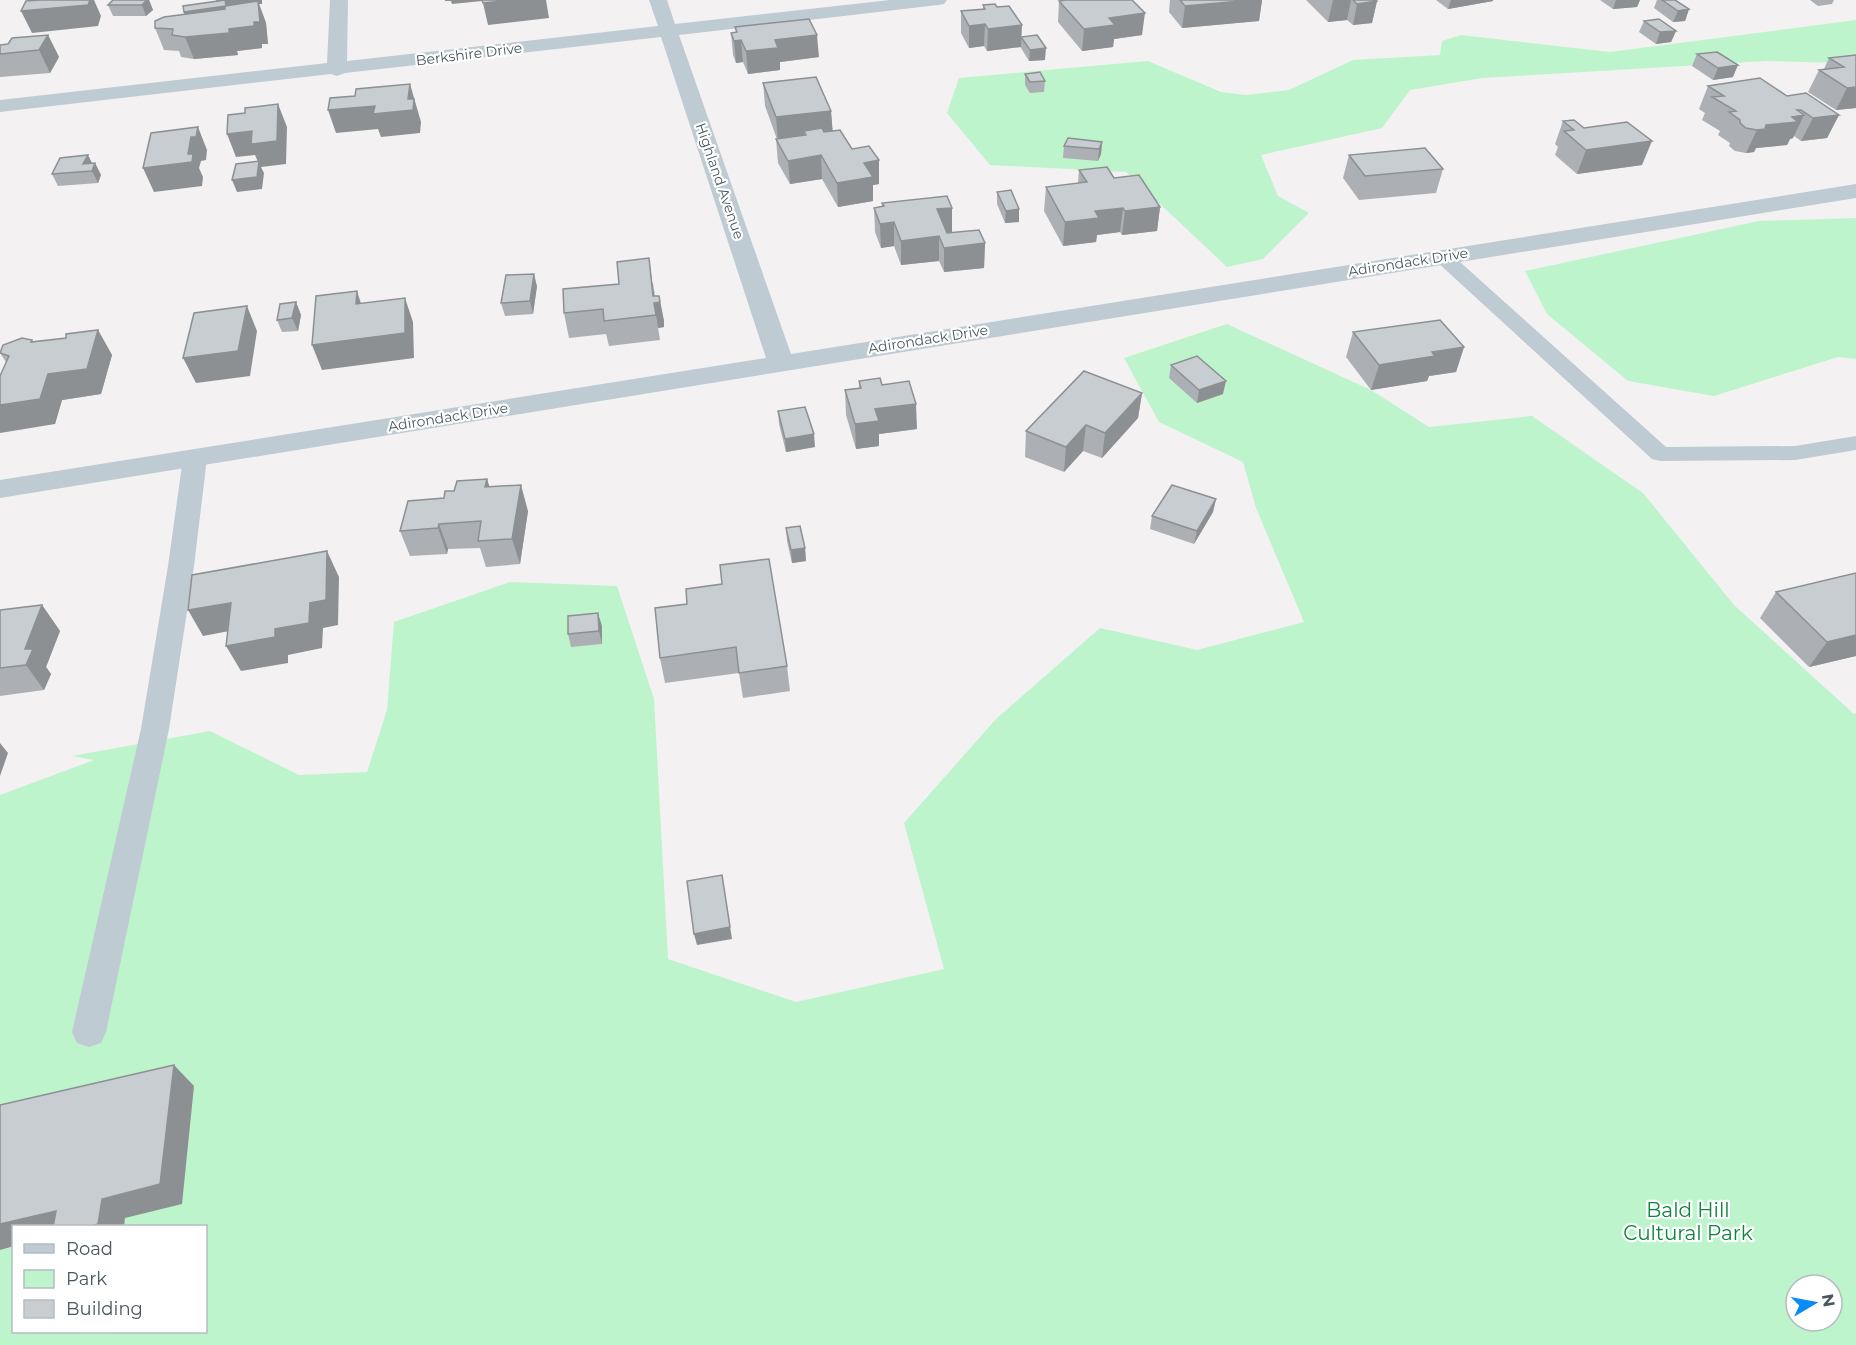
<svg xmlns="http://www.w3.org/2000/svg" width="1856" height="1345" font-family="Montserrat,sans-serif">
<rect width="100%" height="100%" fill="#f4f1f2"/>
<!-- green -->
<path fill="#bdf4cc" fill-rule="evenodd" d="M1856 20V66L1839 63 1767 61 1482 78 1410 90 1382 128 1261 155 1278 196 1309 213 1263 259 1227 267 1126 172 990 165 947 113 959 78 1148 61 1221 92 1246 95 1289 90 1353 60 1440 55 1442 41 1461 35 1610 52Z
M1856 218V359L1838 357 1714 396 1628 381 1547 314 1525 271 1759 221Z
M1227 324 1371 390 1429 427 1532 416 1643 493 1734 605 1854 714 1856 713V1345H0V795L94 760 72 756 210 731 299 775 367 772 387 710 394 622 510 582 617 586 654 699 668 959 796 1002 944 969 904 823 996 719 1100 628 1197 650 1304 622 1256 508 1243 462 1159 422 1124 358ZM14 1226H206V1332H14ZM1796 1285H1832V1321H1796Z"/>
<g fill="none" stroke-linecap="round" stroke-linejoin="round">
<!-- lane -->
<path fill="#becbd2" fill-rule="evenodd" d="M1443 251 1450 253 1666 447 1795 446 1856 436V450L1795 460 1660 461 1652 459 1436 261 1433 257 1436 253Z
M195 451 203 453 207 458 194 566 169 729 106 1032 101 1043 89 1047 77 1043 72 1032 141 729 168 566 183 458 187 453Z"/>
<!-- street -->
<path fill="#becbd2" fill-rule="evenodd" d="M330 0H348L347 61 658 26 649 0H667L675 24 890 0H947L944 4 938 5 679 35 791 354 1856 184V198L0 498V480L766 358 661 37 345 73 337 76 331 74 0 112V100L327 63Z"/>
</g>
<!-- wall -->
<path fill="#acb0b5" d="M113 0H149L153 10 146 16H113L108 5Z
M216 0H262V4H259L266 23 268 44H262V48L237 51 238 55 194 59 181 57 179 51 164 50 155 28 184 14V12L217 1Z
M1170 0H1262L1259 21 1182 28 1169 12Z
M1306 0H1376L1377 1 1372 23 1353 25 1347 20 1328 22Z
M1436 0H1493V1L1448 9Z
M1600 0H1640L1637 7 1613 9Z
M1657 0H1675L1689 9 1685 21 1673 22 1654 8Z
M1810 0H1834L1832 4 1818 6Z
M1059 1 1142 35 1114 39 1113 47 1082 51 1058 22Z
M983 5 1021 47 987 51 984 46 969 48 961 33V11L983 9Z
M1644 21 1676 31 1671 42 1656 44 1639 32Z
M735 27 819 57 780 62V70L748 74 743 62 736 63 733 55 731 33 736 32Z
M48 35 59 57 50 73 0 77V45L8 44Z
M1021 37 1045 60 1029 61 1021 48Z
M1697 54 1733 77 1713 80 1692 66Z
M1856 55V108L1836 110 1808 92 1819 70 1824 69 1829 58Z
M1025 74 1045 81 1044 92 1030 93 1025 85Z
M763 83 831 111 832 131 852 149 879 184 873 185V201L838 207 822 179 790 184 778 163 776 139H777L765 106Z
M1708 86 1787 96 1839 115 1827 138 1801 141 1794 136 1793 138 1790 139 1787 145 1756 148 1754 152 1746 153 1735 151 1729 146 1730 143 1718 135 1720 131 1702 120 1705 113 1699 109Z
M1563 121 1584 128 1642 165 1577 174 1555 155 1558 147 1555 144Z
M1102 142 1101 154 1098 161 1063 158 1064 146Z
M1349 155 1443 169 1436 193 1359 200 1343 178Z
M95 163 101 175 98 183 58 186 52 174Z
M1079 170 1114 178 1160 207 1157 231 1122 235 1120 232 1097 235 1096 242 1063 246 1044 211 1046 187 1078 183Z
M997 192 1019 222 1005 223 997 204Z
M882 203 952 208V232H946L947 233 985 243 984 268 944 272 939 261 901 265 894 246 881 248 875 232 874 208 882 207Z
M653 283 655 296H659L664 321V327L658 328 660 340 609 346 606 334 569 338 564 313Z
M537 286 533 314 505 316 501 303Z
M296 302 301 315 298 331 282 332 277 320Z
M98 330 112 355 101 394 62 400 55 424 6 362 0 353 32 340 34 342 66 338Z
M1353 332 1464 347 1456 372 1429 376 1427 381 1371 390 1346 357Z
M1171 365 1223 394 1197 403 1169 378Z
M859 381 882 385 917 429 879 434V446L856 449 846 415 845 390 859 388Z
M1142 393 1138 418 1102 458 1083 451 1064 472 1025 457 1026 431Z
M778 411 815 447 786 452 779 424Z
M487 479 489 487 528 511 520 564 486 567 480 548 448 549 447 554 410 556 400 531 454 491Z
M1216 499 1213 512 1194 544 1150 529 1152 516Z
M786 528 805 548 806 561 792 563 787 541Z
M1856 573V656L1809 667 1760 618 1776 592Z
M42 605 60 631 46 667 51 674 44 690 0 696V668Z
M655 608 787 666 790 691 743 698 739 673 665 683 660 658Z
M602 626V644L571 647 568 634Z"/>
<!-- shaded-wall -->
<path fill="#8c9093" d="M90 0H94L101 16 98 26 32 33 21 11Z
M147 0H149L153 10 146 16 142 5Z
M216 0H262V4H259L266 23 268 44H262V48L237 51 238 55 194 59 185 37 229 29 254 22 258 4 192 34 184 12 219 7Z
M445 0H482V1L452 4 451 1H445Z
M513 0H546L549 18 488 25 483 3Z
M1252 0H1262L1259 21 1182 28 1185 6Z
M1333 0H1351L1347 20 1328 22Z
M1451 0H1493V1L1448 9Z
M1616 0H1640L1637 7 1613 9Z
M1377 1 1372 23 1353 25 1357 4Z
M1689 9 1685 21 1673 22 1678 11Z
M1145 13 1142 35 1114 39 1113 47 1082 51 1084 29 1109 18Z
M985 24 984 46 969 48V26Z
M1022 25 1021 47 987 51 988 29Z
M1676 31 1671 42 1656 44 1660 32Z
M48 35 59 57 50 73 39 50Z
M817 35 819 57 780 62V70L748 74 746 51 775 40Z
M741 40 743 62 736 63 734 41Z
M1046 48 1045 60 1029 61 1030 50Z
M1738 65 1733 77 1713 80 1718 68Z
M410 84 421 122 420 133 381 137 378 129 336 133 328 110 408 99Z
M1856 87V108L1836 110 1847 88Z
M278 104 287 127 286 164 261 167 264 173 262 189 237 192 232 180 259 164 255 155 236 157 227 134Z
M831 111 833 134 806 135 804 131V138L778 141 776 117Z
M1804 115 1793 138 1790 139 1787 145 1756 148 1754 152 1746 153 1757 130 1766 125 1792 117Z
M1839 115 1827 138 1801 141 1813 118Z
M198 127 207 150 206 160 201 161 199 168 203 177 202 186 154 192 143 168 188 154 191 137Z
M1652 141 1642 165 1577 174 1586 150Z
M1102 142 1101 154 1098 161 1099 149Z
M88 155 94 167 95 163 101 175 98 183 92 171 83 164Z
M821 155 822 179 790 184 788 161Z
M879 160V184L873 185V201L838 207 837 183 864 163Z
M1160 207 1157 231 1122 235 1125 211Z
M952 208V232L936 234 937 209Z
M1123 208 1120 232 1097 235 1096 242 1063 246 1065 222 1095 211Z
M1019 209V222L1005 223 1006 211Z
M894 222V246L881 248 880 224Z
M939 236V261L901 265V241Z
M985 243 984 268 944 272V248Z
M649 258 655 303 659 296 664 321V327L658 328 660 340 653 296Z
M534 274 537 286 533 314 530 301Z
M357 291 365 316 356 304Z
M405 298 413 322 414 358 322 370 312 345Z
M296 302 301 315 298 331 292 318Z
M247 306 257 331 250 376 196 383 183 358Z
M98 330 112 355 101 394 62 400 55 424 0 433V405L48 374Z
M1464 347 1456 372 1429 376 1427 381 1371 390 1379 365 1432 352Z
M1226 381 1223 394 1197 403 1199 390Z
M1142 393 1138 418 1102 458 1105 433Z
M916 404 917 429 879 434V446L856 449 855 424 875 409Z
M1086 425 1083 451 1064 472 1066 447Z
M814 434 815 447 786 452 785 439Z
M487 479 495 504 485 487Z
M521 485 528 511 520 564 512 539Z
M1216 499 1213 512 1194 544 1197 531Z
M439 524 448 549 447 554 438 528Z
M805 548 806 561 792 563 791 550Z
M327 551 339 577 338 625 323 628 322 648 288 655V663L241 671 226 646 310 603Z
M231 603 245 628 203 636 188 610Z
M42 605 60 631 46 667 51 674 44 690 26 665 25 649Z
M598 613 602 626V644L599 631Z
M1856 635V656L1809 667 1827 642Z
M0 743 8 753 0 776Z
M722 875 732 939 697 945 694 934Z
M174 1065 194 1086 182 1204 125 1218 124 1227H88Z
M56 1211 76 1227H14V1246L0 1250V1224Z"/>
<!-- building -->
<path fill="#c8cdd2" stroke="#8c9093" stroke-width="1.5" d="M40 0H90L88 5 21 11 26 1Z
M113 0H147L142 5H108Z
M225 0 226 6 258 1 260 22H254V26L229 29V33L185 37 172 35 173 29 155 28V21L164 17 225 9V6L184 12 183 6Z
M482 0H513L483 3Z
M1066 0H1132L1145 13 1109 18 1115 25 1084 29 1059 1Z
M1180 0H1252L1185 6Z
M1353 0H1376L1377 1 1357 4Z
M1662 0H1675L1689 9 1678 11Z
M995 4 997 7 1009 6 1022 25 988 29 985 24 969 26 961 11 985 9 983 5Z
M809 19 817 35 775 40 778 48 746 51 741 40 734 41 731 33 737 32 735 27Z
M1659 19 1676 31 1660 32 1644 21Z
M48 35 39 50 0 54V45L8 44 12 38Z
M1037 35 1046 48 1030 50 1021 37Z
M1717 52 1738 65 1718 68 1697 54Z
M1856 55V87L1847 88 1819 70 1844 67 1829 58Z
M1040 72 1045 81 1030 82 1025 74Z
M816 77 831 111 776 117 763 83Z
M1760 78 1787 96 1806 93 1839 115 1813 118 1801 110H1797L1804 115 1792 117 1798 122 1766 125 1765 129 1757 130 1746 128 1740 123V120L1729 112 1736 111 1712 97 1724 96 1708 86Z
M410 84 408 99H414L413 110 373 114 375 106 328 110 330 98 355 96 356 89Z
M278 104 277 141 251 144 252 131 227 134 228 115 245 113V108Z
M1574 120 1584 128 1627 122 1652 141 1586 150 1564 131 1574 130 1563 121Z
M198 127 196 137H191L188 154H193L192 162 143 168 151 133Z
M822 128 824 132 840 130 852 149 869 146 879 160 864 163 873 177 837 183 821 155 788 161 776 139 806 135 804 131Z
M1068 138 1102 142 1099 149 1064 146Z
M1425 148 1443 169 1365 176 1349 155Z
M88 155 83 164 95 163 92 171 52 174 60 158Z
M259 161 257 177 232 180 236 164Z
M1107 167 1114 178 1139 175 1160 207 1125 211 1123 208 1095 211 1099 218 1065 222 1046 187 1087 182 1079 170Z
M1011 190 1019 209 1006 211 997 192Z
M947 196 952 208 937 209 947 233 979 230 985 243 944 248 939 236 901 241 894 222 880 224 874 208 884 206 882 203Z
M649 258 653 296H659L660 302 654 303 656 315 604 321 603 309 564 313 563 289 619 284 617 262Z
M534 274 530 301 501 303 506 275Z
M357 291 356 304 405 298V333L312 345 316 296Z
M296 302 292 318 277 320 280 304Z
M247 306 238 351 183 358 194 313Z
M1440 320 1464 347 1432 352 1435 356 1379 365 1353 332Z
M98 330 87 369 48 374 40 399 0 405V376L9 356 0 353 3 345 22 338 32 340 31 342 66 338V334Z
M1197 356 1226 381 1199 390 1171 365Z
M1084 371 1142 393 1105 433 1086 425 1066 447 1026 431Z
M880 378 882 385 909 381 916 404 875 409 879 421 855 424 845 390 861 388 859 381Z
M805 407 814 434 785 439 778 411Z
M487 479 485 487 521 485 512 539 478 541 481 521 439 524 438 528 400 531 408 501 444 498 445 491H454L457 481Z
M1172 485 1216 499 1197 531 1152 516Z
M800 526 805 548 791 550 786 528Z
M327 551 326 600 310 603 309 623 275 629V637L226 646 231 603 188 610 192 575Z
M769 559 787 666 739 673 736 647 660 658 655 608 687 604 686 589 722 584 720 565Z
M1856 573V635L1827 642 1776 592Z
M42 605 25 649H33L26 665 0 668V610Z
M598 613 599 631 568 634V616Z
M722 875 730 927 694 934 687 881Z
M174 1065 160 1184 102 1199 98 1224 88 1227H53L56 1211 0 1224V1105Z"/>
<g text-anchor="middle" stroke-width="4.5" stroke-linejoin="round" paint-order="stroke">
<!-- far-street labels -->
<g font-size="14" fill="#475861" stroke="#fff">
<text transform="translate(469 54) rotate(-7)" y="5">Berkshire Drive</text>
<text transform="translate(720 181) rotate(71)" y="5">Highland Avenue</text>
<text transform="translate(1408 262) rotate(-9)" y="5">Adirondack Drive</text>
<text transform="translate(928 339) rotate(-9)" y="5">Adirondack Drive</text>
<text transform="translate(448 417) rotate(-9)" y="5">Adirondack Drive</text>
</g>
<!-- near-park labels -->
<g font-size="20" fill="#0f853d" stroke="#fff">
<text x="1688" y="1217">Bald Hill<tspan x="1688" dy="23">Cultural Park</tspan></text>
</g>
</g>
<!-- legend -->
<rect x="12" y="1225" width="195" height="108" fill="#ffffff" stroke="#b5bcc0" stroke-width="1.5"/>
<rect x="24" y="1244" width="30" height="9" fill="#becbd2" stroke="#b5bcc0" stroke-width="1.5"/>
<text x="66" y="1255" font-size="18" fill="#475861">Road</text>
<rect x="24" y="1270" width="30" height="18" fill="#bdf4cc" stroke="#b5bcc0" stroke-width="1.5"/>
<text x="66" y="1285" font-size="18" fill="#475861">Park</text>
<rect x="24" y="1300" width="30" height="18" fill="#c8cdd2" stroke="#b5bcc0" stroke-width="1.5"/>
<text x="66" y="1315" font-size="18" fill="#475861">Building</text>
<!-- north arrow -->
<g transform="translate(1814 1303) rotate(80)"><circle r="28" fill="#ffffff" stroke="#b5bcc0" stroke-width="1.5"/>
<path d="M0-4.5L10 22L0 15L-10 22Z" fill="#098bf6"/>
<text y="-9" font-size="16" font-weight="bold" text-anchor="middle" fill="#475861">N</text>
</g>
</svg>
